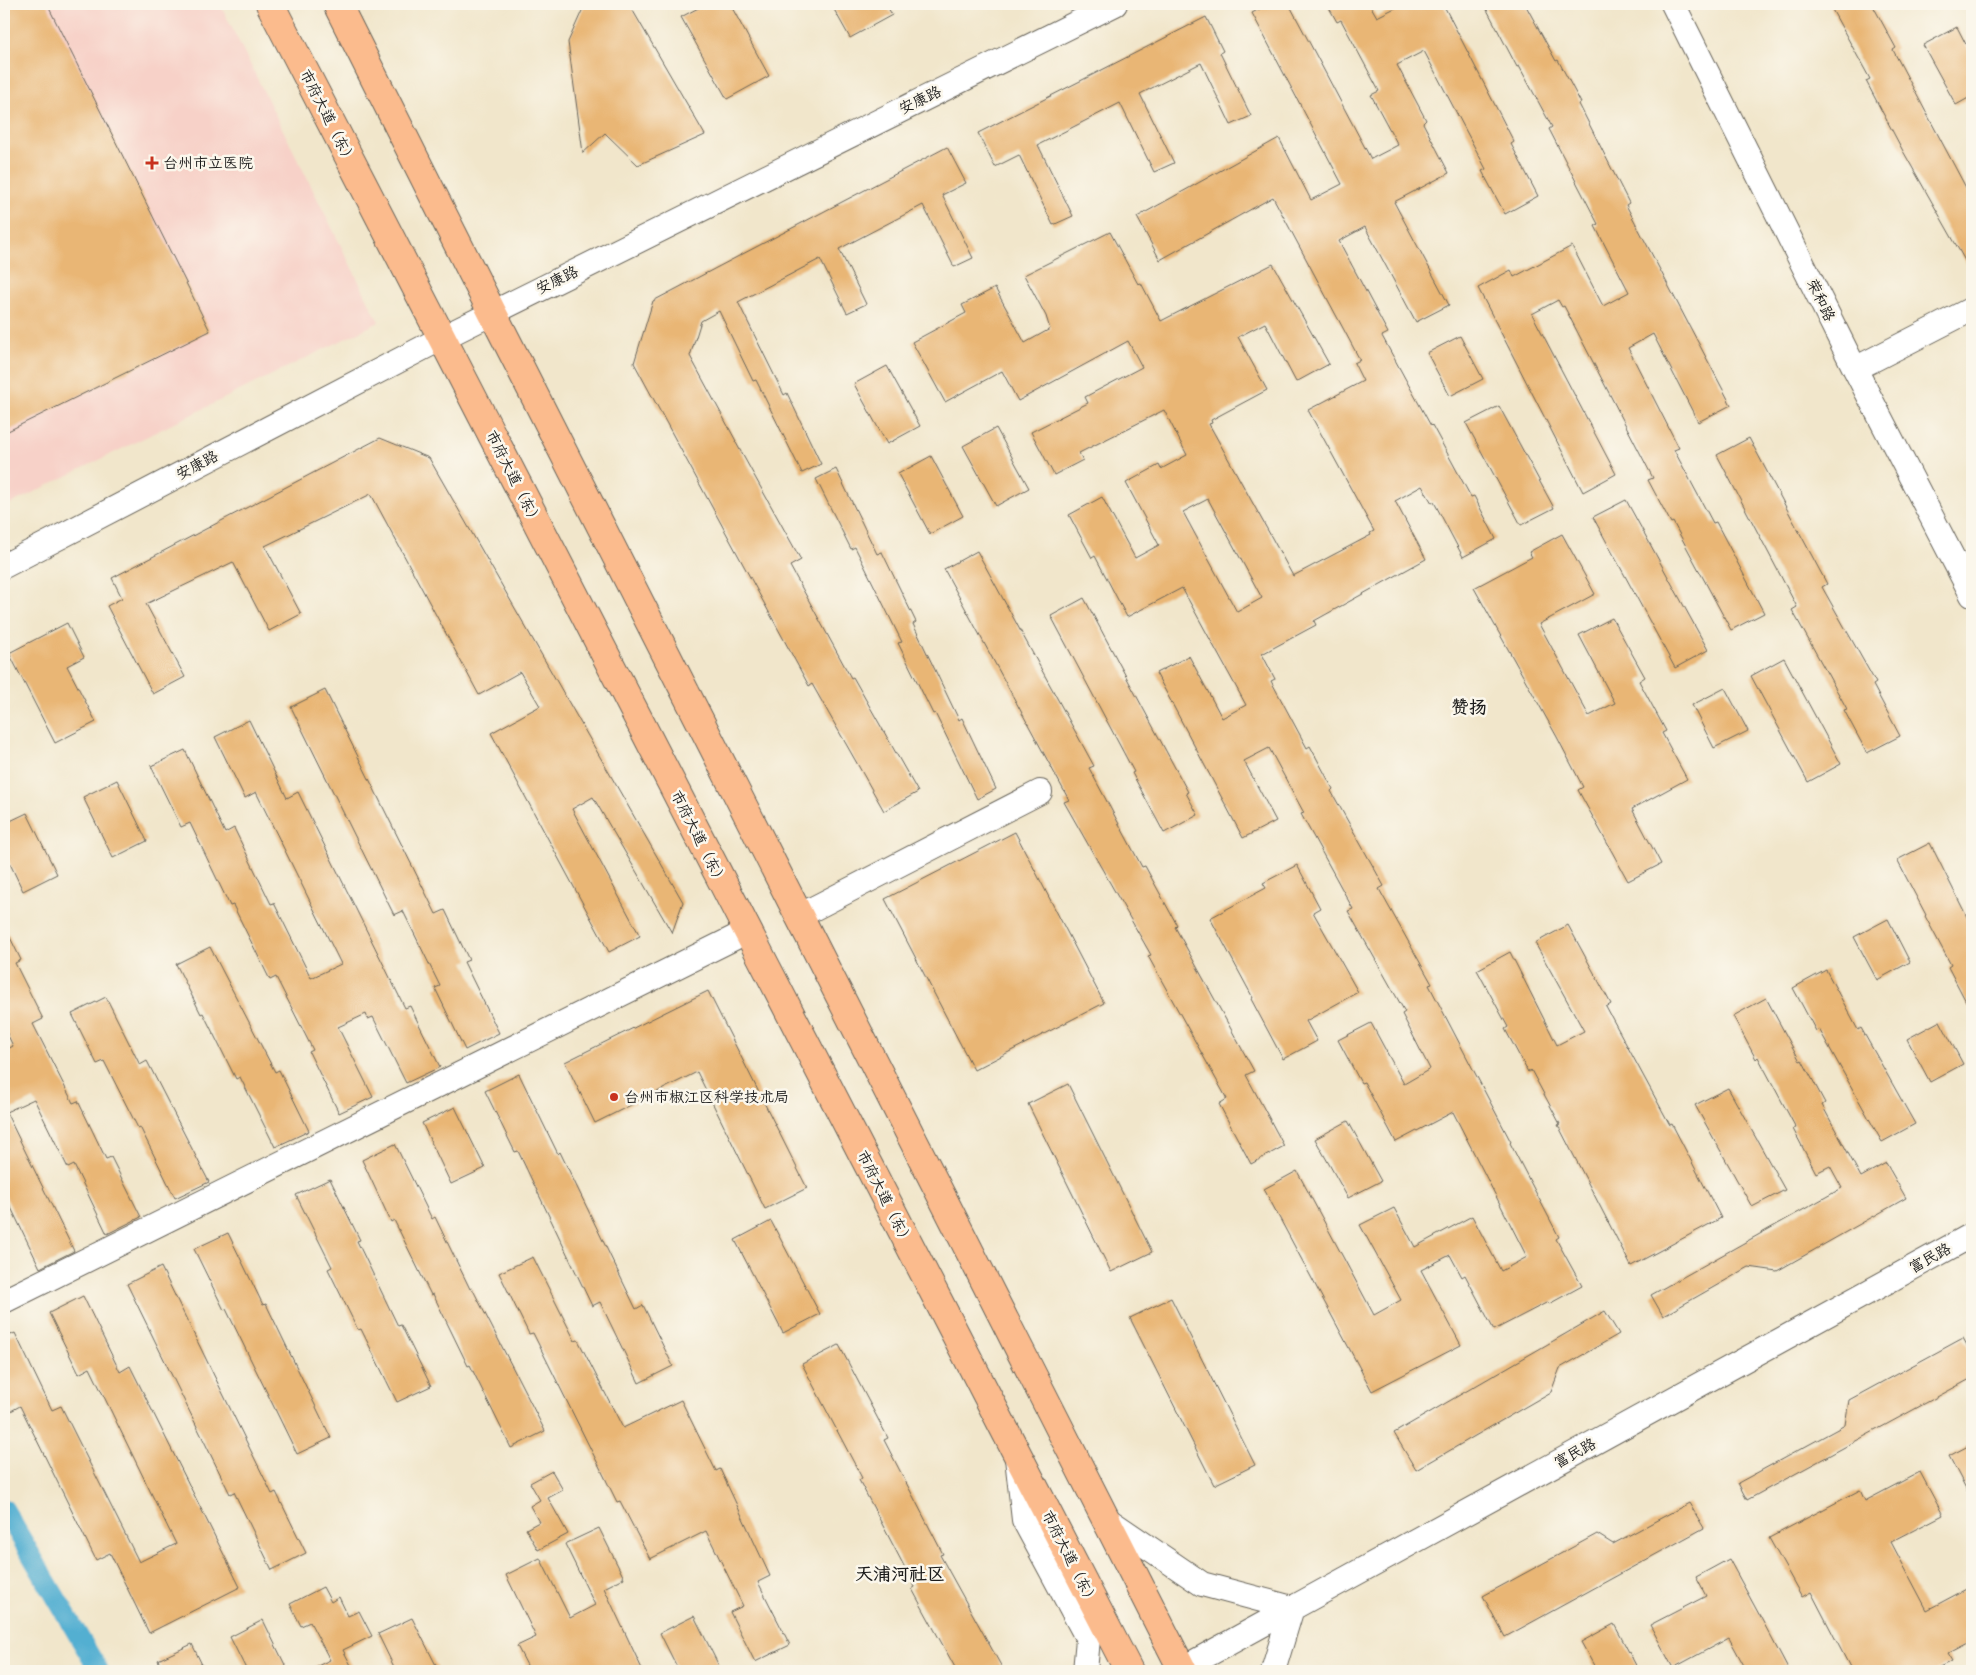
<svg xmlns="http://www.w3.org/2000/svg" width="1976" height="1675" font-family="Delius,'LXGW WenKai TC',sans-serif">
<rect width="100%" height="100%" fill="#fbf7ec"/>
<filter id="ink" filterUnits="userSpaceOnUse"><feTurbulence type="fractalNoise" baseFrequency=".02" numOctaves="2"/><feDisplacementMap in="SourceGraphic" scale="10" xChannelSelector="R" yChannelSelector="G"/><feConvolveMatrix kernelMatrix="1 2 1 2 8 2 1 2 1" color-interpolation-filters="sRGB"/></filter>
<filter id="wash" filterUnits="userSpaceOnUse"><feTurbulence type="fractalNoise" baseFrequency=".0096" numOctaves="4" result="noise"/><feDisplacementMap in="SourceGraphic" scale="20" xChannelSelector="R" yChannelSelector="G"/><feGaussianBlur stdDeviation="1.12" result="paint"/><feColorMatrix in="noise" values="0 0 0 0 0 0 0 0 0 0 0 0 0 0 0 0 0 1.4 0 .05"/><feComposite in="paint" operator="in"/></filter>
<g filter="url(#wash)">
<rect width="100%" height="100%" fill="#f1e6cb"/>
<!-- built -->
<path fill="#f7d1c8" d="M4 4H220L379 322 4 507Z"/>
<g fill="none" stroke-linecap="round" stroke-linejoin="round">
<!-- canal -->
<path stroke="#52afd1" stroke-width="20" d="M4 1509 99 1671"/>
</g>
<g id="blocks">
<!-- building -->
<path fill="#e9b675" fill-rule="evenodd" d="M4 4H47L210 331 4 433Z
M585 4H629L705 135 638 165 605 133 583 153 568 42Z
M706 4H730L769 76 727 99 681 17Z
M831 4H886L892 15 850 38Z
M1269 4H1289L1371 159 1398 145 1371 95 1379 91 1341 20 1337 22 1327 4H1372L1370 5 1377 17 1403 4H1443L1514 142 1511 144 1538 196 1505 214 1482 171 1486 169 1424 51 1397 65 1426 120 1423 123 1449 173 1394 202 1449 305 1416 322 1365 227 1339 241 1388 333 1382 336 1431 426 1432 425 1471 497 1474 496 1496 539 1463 557 1434 502 1432 503 1422 486 1395 501 1426 559 1314 621 1316 625 1262 654 1275 679 1271 681 1307 748 1310 746 1333 789 1331 791 1384 886 1379 889 1432 984 1429 985 1511 1142 1510 1143 1559 1237 1556 1239 1582 1286 1549 1304 1548 1302 1494 1330 1465 1275 1462 1277 1450 1255 1421 1270 1461 1345 1372 1391 1264 1189 1297 1171 1374 1315 1401 1300 1360 1225 1394 1208 1415 1247 1472 1216 1501 1271 1527 1257 1453 1112 1396 1142 1364 1082 1361 1083 1338 1040 1371 1023 1404 1084 1430 1069 1402 1014 1405 1012 1348 911 1353 909 1301 814 1304 813 1269 748 1244 761 1276 821 1243 838 1156 673 1189 656 1222 718 1246 705 1182 588 1127 617 1095 556 1092 558 1069 515 1102 497 1135 558 1159 545 1126 483 1159 465 1161 469 1187 455 1164 410 1079 453 1083 460 1054 475 1031 432 1088 403 1085 397 1142 367 1128 341 1018 401 1002 371 945 402 912 342 966 313 962 305 995 288 1025 343 1050 329 1046 316 1024 275 1110 232 1138 284 1141 283 1161 321 1273 264 1329 364 1296 382 1265 323 1238 337 1267 390 1211 420 1212 423 1209 424 1293 576 1371 535 1370 533 1374 531 1308 410 1363 381 1354 363 1360 360 1273 197 1160 260 1137 217 1279 138 1311 200 1342 184 1252 13ZM1208 499 1262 598 1237 612 1183 512Z
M1484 4H1525L1556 61 1558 60 1581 103 1579 104 1629 203 1626 205 1731 405 1698 422 1653 334 1628 348 1679 448 1674 450 1713 523 1716 522 1764 613 1731 630 1673 522 1671 523 1648 480 1653 478 1564 306 1562 307 1558 300 1532 314 1616 474 1583 492 1478 288 1511 270 1514 277 1572 246 1603 306 1629 292 1595 226 1598 224 1549 129 1552 127 1519 66 1517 67Z
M1829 4H1872L1896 48 1893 50 1972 199V273L1903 151 1866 81 1870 79Z
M1206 17 1223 51 1220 53 1251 116 1231 125 1201 63 1140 94 1174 163 1154 172 1120 103 1038 145 1073 216 1053 225 1019 155 995 167 978 133Z
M1957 27 1972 56V96L1956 105 1923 45Z
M947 147 966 183 942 195 973 258 954 267 923 205 839 249 866 304 847 313 820 259 738 302 784 395 787 393 821 464 802 473 756 380 753 381 719 311 701 321 690 356 736 441H735L801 560 790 566 851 678 853 677 918 792 884 811 812 684 809 686 634 363 653 301Z
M1460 336 1483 379 1450 396 1427 353Z
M887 366 920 426 887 444 854 384Z
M1499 406 1554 508 1521 525 1466 423Z
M996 428 1029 488 996 506 963 446Z
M380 438 429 458 683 902 672 933 593 797 572 809 640 936 609 952 491 733 540 706 520 672 479 695 371 494 265 546 301 614 269 631 233 562 146 604 185 677 153 694 107 606 122 598 112 578Z
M1749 438 1827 584 1822 587 1876 683 1873 685 1900 736 1867 753 1844 710 1847 709 1792 610 1797 607 1717 455Z
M931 456 963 516 930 534 898 474Z
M836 469 877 554 882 552 916 622 913 624 959 720 962 718 996 789 977 799 935 713 933 714 898 643 902 642 855 547 851 549 816 479Z
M1626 500 1708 650 1675 668 1593 517Z
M1562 534 1595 594 1539 624 1589 716 1615 703 1579 635 1612 618 1645 677 1639 681 1666 731 1662 733 1687 779 1632 809 1661 864 1628 881 1578 790 1583 787 1557 737 1474 588 1532 557 1529 552Z
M977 551 1094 766 1089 768 1142 867 1145 866 1177 925 1175 927 1254 1071 1246 1075 1284 1146 1251 1164 1219 1104 1227 1099 1148 956 1151 955 1064 802 1069 800 944 569Z
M1084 598 1188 792 1186 793 1198 815 1164 833 1132 773 1134 772 1051 616Z
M67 623 84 657 67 666 96 722 55 743 9 653Z
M1784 658 1841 764 1808 782 1751 676Z
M1725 688 1748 731 1714 748 1692 705Z
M325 690 436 914 445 910 469 960 464 962 499 1033 465 1050 435 988 440 986 403 911 394 915 291 707Z
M249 720 287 798 298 792 405 1008 410 1006 440 1067 406 1083 373 1017 368 1019 366 1014 338 1027 373 1097 339 1113 309 1052 313 1050 276 977 270 980 233 905 230 906 190 823 181 827 151 766 185 750 225 833 234 828 271 904 274 903 311 978 341 964 256 792 245 798 215 737Z
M117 780 147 841 113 858 83 797Z
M27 813 57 874 23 891 4 851V824Z
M1015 832 1104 1003 974 1070 885 899Z
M1930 843 1972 927V1013L1948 967 1951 965 1925 916 1926 915 1897 860Z
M1297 865 1320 908 1313 912 1358 992 1306 1021 1317 1041 1283 1059 1251 999 1253 998 1210 918 1266 888 1263 883Z
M1888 919 1910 962 1877 980 1854 937Z
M4 925 21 960 15 963 43 1019 33 1024 73 1103 78 1101 106 1159 111 1157 141 1217 107 1234 74 1165 68 1168 34 1099 6 1112 74 1251 40 1268 4 1193V1051L13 1046 4 1027Z
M1568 925 1611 1004 1606 1007 1670 1125 1672 1124 1721 1218 1631 1266 1558 1125 1560 1124 1531 1070 1528 1072 1505 1029 1508 1027 1477 970 1510 952 1557 1045 1584 1031 1535 943Z
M210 947 275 1072 279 1070 309 1131 275 1147 240 1077 236 1079 203 1013 201 1014 176 964Z
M1826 970 1858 1030 1861 1028 1915 1124 1882 1142 1819 1029 1816 1031 1793 988Z
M708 991 807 1188 765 1209 697 1072 595 1123 565 1062Z
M106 997 140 1065 147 1061 209 1182 175 1198 140 1127 138 1128 104 1061 97 1064 72 1014Z
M1766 998 1800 1061 1802 1060 1825 1103 1822 1105 1861 1177 1886 1163 1906 1198 1777 1271 1749 1267 1663 1316 1651 1295 1842 1188 1830 1166 1816 1173 1793 1129 1796 1128 1758 1057 1756 1059 1733 1016Z
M1940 1021 1963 1064 1930 1082 1907 1039Z
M519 1074 558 1154 560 1152 636 1309 643 1305 673 1366 639 1383 600 1302 592 1306 518 1151 515 1152 485 1091Z
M1068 1084 1152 1252 1111 1272 1028 1104Z
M1728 1088 1785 1190 1752 1207 1695 1105Z
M455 1107 485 1168 451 1184 422 1123Z
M1348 1121 1381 1181 1348 1198 1315 1139Z
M395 1144 432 1219 435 1217 470 1289 472 1288 545 1431 511 1448 470 1365 468 1366 433 1294 431 1295 394 1220 391 1222 362 1160Z
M330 1179 360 1240 357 1241 398 1326 401 1325 431 1386 397 1402 361 1329 358 1330 328 1269 332 1267 296 1195Z
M771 1221 820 1314 783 1333 735 1240Z
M228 1233 263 1305 266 1304 331 1438 297 1454 226 1309 224 1310 194 1249Z
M533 1257 575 1341 578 1340 623 1428 681 1400 716 1471 720 1469 770 1576 758 1582 790 1645 755 1662 730 1612 743 1606 706 1531 650 1559 620 1501 617 1502 533 1333 529 1334 499 1273Z
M161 1267 272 1494 276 1492 306 1553 272 1570 234 1492 230 1494 127 1284Z
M83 1296 120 1372 130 1366 240 1587 149 1633 110 1553 96 1560 20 1406 11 1411 4 1397V1338L15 1333 52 1410 61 1406 139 1562 176 1544 90 1368 79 1374 49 1313Z
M1171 1298 1255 1465 1214 1485 1130 1318Z
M1605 1311 1619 1334 1560 1368 1551 1392 1416 1470 1394 1433Z
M1963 1338 1972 1354V1378L1747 1500 1738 1483 1845 1425 1849 1400Z
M839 1345 888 1438 884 1440 943 1554 940 1555 1004 1671H957L912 1589 915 1587 859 1480 862 1478 802 1364Z
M1972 1444V1500L1949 1456Z
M552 1471 563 1490 548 1498 568 1534 538 1550 526 1529 539 1522 530 1506 540 1500 530 1483Z
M1920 1472 1943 1515 1891 1542 1927 1610 1972 1586V1641L1947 1654 1952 1662 1935 1671H1852L1811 1592 1802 1597 1769 1538 1860 1490 1865 1501Z
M1689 1503 1704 1528 1505 1637 1483 1596 1597 1534 1613 1544Z
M599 1528 624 1578 604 1588 643 1671H530L517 1646 536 1637 506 1575 540 1558 570 1618 595 1605 565 1544Z
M1729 1559 1761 1618 1789 1671H1747L1729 1638 1673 1668 1650 1625 1706 1596 1696 1577Z
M323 1587 331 1602 339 1597 348 1616 359 1611 372 1636 343 1650 354 1671H307L330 1660 310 1622 301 1626 290 1604Z
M694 1616 719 1666 709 1671H679L660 1633Z
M412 1618 439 1671H396L378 1634Z
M263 1620 288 1671H247L230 1637Z
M1614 1624 1639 1671H1597L1581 1642Z
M192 1644 205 1671H163L158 1660Z"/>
</g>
</g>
<g filter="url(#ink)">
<use href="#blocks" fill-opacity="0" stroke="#676359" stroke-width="1"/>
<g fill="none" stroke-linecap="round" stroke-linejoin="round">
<defs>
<path id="minor" d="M1673 4 1855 369 1972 595
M1855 369 1972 309
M4 566 442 338 1115 4
M799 916 1040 792
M4 1301 748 931
M1017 1458 1024 1520 1088 1639 1085 1671
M1105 1518 1202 1584 1292 1608 1273 1671
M1178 1671 1972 1235"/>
<path id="major" d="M270 4 1129 1671
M337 4 492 312 1183 1671"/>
</defs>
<!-- minor casing -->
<use href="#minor" stroke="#676359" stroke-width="26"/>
<!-- major casing -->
<use href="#major" stroke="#676359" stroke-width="30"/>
<!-- minor -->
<use href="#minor" stroke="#fff" stroke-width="24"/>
<!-- major -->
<use href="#major" stroke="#fbbb8d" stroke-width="28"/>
</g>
</g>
<!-- markers -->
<g fill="#c8321e" stroke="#fbf7ec" stroke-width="2">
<path d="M149.5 155.5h5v5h5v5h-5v5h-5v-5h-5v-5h5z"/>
<circle cx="614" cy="1097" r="5"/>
</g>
<g text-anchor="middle" stroke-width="5" stroke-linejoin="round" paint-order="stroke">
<!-- street labels -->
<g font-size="15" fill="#1c1c1c" stroke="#fbf7ec">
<text transform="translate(920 100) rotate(-26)" y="5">安康路</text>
<text transform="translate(328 117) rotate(63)" y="5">市府大道（东）</text>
<text transform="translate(557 280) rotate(-26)" y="5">安康路</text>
<text transform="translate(1821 300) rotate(64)" y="5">荣和路</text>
<text transform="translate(197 465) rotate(-28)" y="5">安康路</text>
<text transform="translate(514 478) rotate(63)" y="5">市府大道（东）</text>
<text transform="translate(699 838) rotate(63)" y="5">市府大道（东）</text>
<text transform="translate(885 1198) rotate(63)" y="5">市府大道（东）</text>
<text transform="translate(1930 1258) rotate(-29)" y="5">富民路</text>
<text transform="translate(1575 1453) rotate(-29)" y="5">富民路</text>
<text transform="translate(1070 1558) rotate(63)" y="5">市府大道（东）</text>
</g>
<!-- poi labels -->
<g font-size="15" fill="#1c1c1c" stroke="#fbf7ec" text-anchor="start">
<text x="163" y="168">台州市立医院</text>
<text x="624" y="1102">台州市椒江区科学技术局</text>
</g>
<!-- quarter labels -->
<g font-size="18" font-weight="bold" fill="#1c1c1c" stroke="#fbf7ec">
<text x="1469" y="713">赞扬</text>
<text x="900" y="1580">天浦河社区</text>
</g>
</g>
<!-- margin -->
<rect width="1976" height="1675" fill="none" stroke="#fbf7ec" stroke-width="20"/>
</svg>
